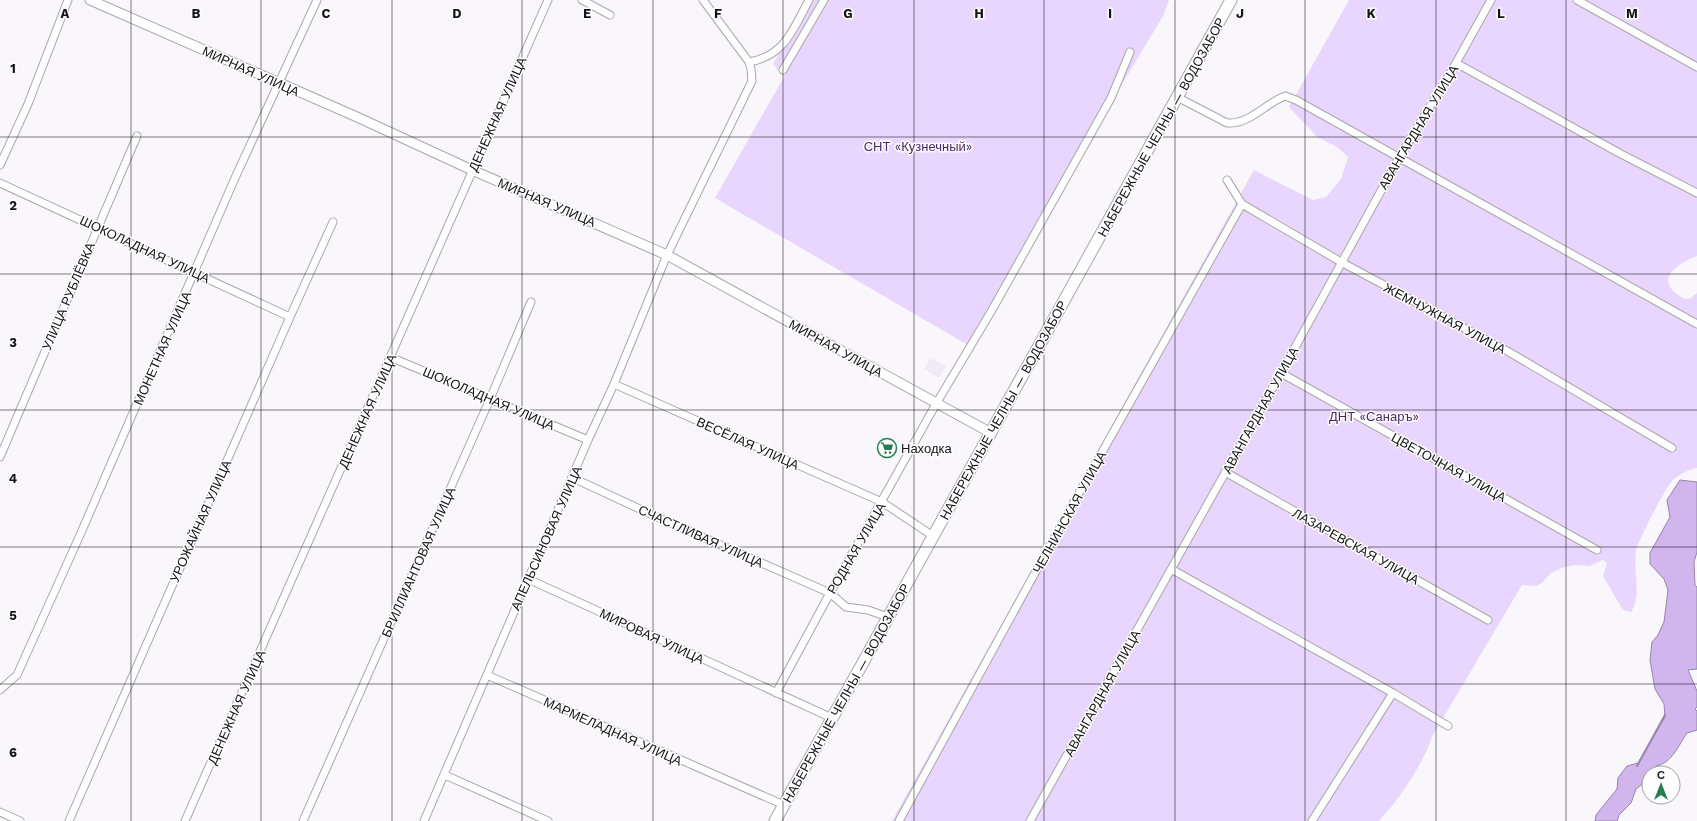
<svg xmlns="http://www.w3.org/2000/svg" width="1697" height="821" font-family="'Work Sans',sans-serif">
<rect width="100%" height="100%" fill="#f9f7fc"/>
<!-- built -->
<path fill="#efeaf6" d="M930 358 946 366 939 378 924 369Z"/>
<!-- green -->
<path fill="#e9d6fe" d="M811 0H1169L1163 16 1115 96 973 348 715 198 784 77 773 64Z
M1349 0H1697V256C1674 265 1652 282 1685 299L1691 298 1697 293V468C1690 469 1678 475 1673 480 1665 488 1638 541 1636 551 1633 570 1642 595 1631 612L1623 610 1603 576 1607 563 1603 560 1589 566 1575 565 1564 567 1551 573 1542 583 1537 586 1522 585 1433 735C1425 758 1410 782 1395 802 1390 809 1384 814 1379 821H892L1254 170 1313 200 1326 197 1341 179 1348 157 1337 147 1317 137 1289 107Z"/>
<!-- water -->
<path fill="#d1b5ed" stroke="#9884ac" d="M1680 480 1697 482V552L1694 562 1695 585 1697 587V669L1688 670 1697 691V707L1695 709 1697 711V730L1687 733C1678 746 1672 763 1656 766L1652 773H1649L1648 780 1636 789 1631 803 1619 815 1617 821H1595L1596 815 1617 789 1618 778 1627 766 1638 763 1665 717 1664 704 1655 689 1650 660 1652 642 1658 635 1664 622 1668 590 1664 579 1650 564V553L1670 517 1667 500Z"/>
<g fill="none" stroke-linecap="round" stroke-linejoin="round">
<!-- stream -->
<path stroke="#9884ac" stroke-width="2" d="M1637 766 1665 715"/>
<defs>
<path id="minor" d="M582 0 610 15
M1577 0 1697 67
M749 62C785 56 793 29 809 0
M1456 63 1621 154 1697 193
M783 70 824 0
M1177 97 1227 123C1249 125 1266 103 1285 96L1296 100 1697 324
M0 165 28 104 68 0
M1227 180 1242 204 1341 262 1509 352 1672 448
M0 183 290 317
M390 357 588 440
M1281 373 1597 550
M614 384 882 502 933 536
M0 457 137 136
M1225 472 1488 620
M573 478 657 517 830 593 846 607 868 610 888 617
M1171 569 1393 693 1448 726
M528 579 832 718
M487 675 784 805
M0 690 17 675 80 535 235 178 317 0
M776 693 830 593 936 404 992 310 1111 98 1130 52
M445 775 548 821
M0 812 20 821
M69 821 290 317 333 222
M185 821 548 0
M303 821 490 399 531 302
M424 821 588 440 614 384 667 255 752 81 751 69 749 62 703 0
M899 821 1070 509 1242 204
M1030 821 1281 373 1399 158 1456 63 1491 0
M1312 821 1393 693"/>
<path id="tertiary" d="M90 0 357 117 472 170 667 255 991 433"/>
<path id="secondary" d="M775 821 1231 0"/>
</defs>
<!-- minor casing -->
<use href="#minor" stroke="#a8a6aa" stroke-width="9"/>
<!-- tertiary casing -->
<use href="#tertiary" stroke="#a8a6aa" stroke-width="11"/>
<!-- secondary casing -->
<use href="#secondary" stroke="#a8a6aa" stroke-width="13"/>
<!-- minor -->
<use href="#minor" stroke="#fff" stroke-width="7"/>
<!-- tertiary -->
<use href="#tertiary" stroke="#fff" stroke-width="9"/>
<!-- secondary -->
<use href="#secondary" stroke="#fff" stroke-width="11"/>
</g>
<!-- grid -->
<path fill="none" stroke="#141315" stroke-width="1" stroke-opacity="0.55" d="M131 0V821M261 0V821M392 0V821M522 0V821M653 0V821M783 0V821M914 0V821M1044 0V821M1175 0V821M1305 0V821M1436 0V821M1566 0V821M0 137H1697M0 274H1697M0 410H1697M0 547H1697M0 684H1697"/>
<!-- icons -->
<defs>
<symbol id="supermarket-ring" viewBox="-11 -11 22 22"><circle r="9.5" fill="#fff" stroke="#267d50" stroke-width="1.5"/><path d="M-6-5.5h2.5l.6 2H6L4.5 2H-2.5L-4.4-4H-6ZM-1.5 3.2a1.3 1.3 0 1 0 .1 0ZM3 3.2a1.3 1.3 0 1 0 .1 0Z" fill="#267d50"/></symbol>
</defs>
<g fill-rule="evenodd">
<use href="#supermarket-ring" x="876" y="437" width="22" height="22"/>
</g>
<g text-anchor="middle" stroke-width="3" stroke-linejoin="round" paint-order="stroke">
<!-- street labels -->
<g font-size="13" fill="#141315" stroke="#fff">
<text transform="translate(251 71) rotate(24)" y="5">МИРНАЯ УЛИЦА</text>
<text transform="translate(497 114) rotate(-66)" y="5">ДЕНЕЖНАЯ УЛИЦА</text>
<text transform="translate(1161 127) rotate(-61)" y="5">НАБЕРЕЖНЫЕ ЧЕЛНЫ — ВОДОЗАБОР</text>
<text transform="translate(1418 127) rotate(-59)" y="5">АВАНГАРДНАЯ УЛИЦА</text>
<text transform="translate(547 202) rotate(23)" y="5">МИРНАЯ УЛИЦА</text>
<text transform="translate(145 249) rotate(25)" y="5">ШОКОЛАДНАЯ УЛИЦА</text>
<text transform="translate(68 296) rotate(-67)" y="5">УЛИЦА РУБЛЁВКА</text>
<text transform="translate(1445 318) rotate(28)" y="5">ЖЕМЧУЖНАЯ УЛИЦА</text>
<text transform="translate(162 348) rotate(-66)" y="5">МОНЕТНАЯ УЛИЦА</text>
<text transform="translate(836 348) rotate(29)" y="5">МИРНАЯ УЛИЦА</text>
<text transform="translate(489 398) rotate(23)" y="5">ШОКОЛАДНАЯ УЛИЦА</text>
<text transform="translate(1003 410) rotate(-61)" y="5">НАБЕРЕЖНЫЕ ЧЕЛНЫ — ВОДОЗАБОР</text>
<text transform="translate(1260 410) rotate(-61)" y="5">АВАНГАРДНАЯ УЛИЦА</text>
<text transform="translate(367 411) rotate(-66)" y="5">ДЕНЕЖНАЯ УЛИЦА</text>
<text transform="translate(748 443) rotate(24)" y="5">ВЕСЁЛАЯ УЛИЦА</text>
<text transform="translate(1449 467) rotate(29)" y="5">ЦВЕТОЧНАЯ УЛИЦА</text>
<text transform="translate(1069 512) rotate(-61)" y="5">ЧЕЛНИНСКАЯ УЛИЦА</text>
<text transform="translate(200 521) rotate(-66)" y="5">УРОЖАЙНАЯ УЛИЦА</text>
<text transform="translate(701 536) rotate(24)" y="5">СЧАСТЛИВАЯ УЛИЦА</text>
<text transform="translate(546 538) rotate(-66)" y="5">АПЕЛЬСИНОВАЯ УЛИЦА</text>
<text transform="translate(1356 546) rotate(29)" y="5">ЛАЗАРЕВСКАЯ УЛИЦА</text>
<text transform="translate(856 548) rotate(-60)" y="5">РОДНАЯ УЛИЦА</text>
<text transform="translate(418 562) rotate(-66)" y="5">БРИЛЛИАНТОВАЯ УЛИЦА</text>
<text transform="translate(652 636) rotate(25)" y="5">МИРОВАЯ УЛИЦА</text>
<text transform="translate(846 693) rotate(-61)" y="5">НАБЕРЕЖНЫЕ ЧЕЛНЫ — ВОДОЗАБОР</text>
<text transform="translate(1102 693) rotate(-61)" y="5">АВАНГАРДНАЯ УЛИЦА</text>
<text transform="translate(236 707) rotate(-66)" y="5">ДЕНЕЖНАЯ УЛИЦА</text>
<text transform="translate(613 731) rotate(24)" y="5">МАРМЕЛАДНАЯ УЛИЦА</text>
</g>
<!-- park labels -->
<g font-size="13" fill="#4b2869" stroke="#fff">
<text x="918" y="151">СНТ «Кузнечный»</text>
<text x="1374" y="421">ДНТ «Санаръ»</text>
</g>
<!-- poi labels -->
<g font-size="13" fill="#141315" stroke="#fff" text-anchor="start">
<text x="901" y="453">Находка</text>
</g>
</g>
<g font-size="13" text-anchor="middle" font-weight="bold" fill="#141315" stroke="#fff" stroke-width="3" stroke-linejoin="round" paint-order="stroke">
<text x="65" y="18">A</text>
<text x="196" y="18">B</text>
<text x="326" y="18">C</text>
<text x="457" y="18">D</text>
<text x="587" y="18">E</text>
<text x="718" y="18">F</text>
<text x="848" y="18">G</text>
<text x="979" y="18">H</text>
<text x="1110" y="18">I</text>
<text x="1240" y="18">J</text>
<text x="1371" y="18">K</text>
<text x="1501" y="18">L</text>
<text x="1632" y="18">M</text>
<text x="13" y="73">1</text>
<text x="13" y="210">2</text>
<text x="13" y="347">3</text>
<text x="13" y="483">4</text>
<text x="13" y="620">5</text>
<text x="13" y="757">6</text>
</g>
<!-- north arrow -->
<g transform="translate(1661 785)"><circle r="19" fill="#ffffff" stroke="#a1a1a1"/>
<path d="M0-3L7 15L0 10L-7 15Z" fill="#267d50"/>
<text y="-6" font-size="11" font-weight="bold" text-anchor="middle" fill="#141315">С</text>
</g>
</svg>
